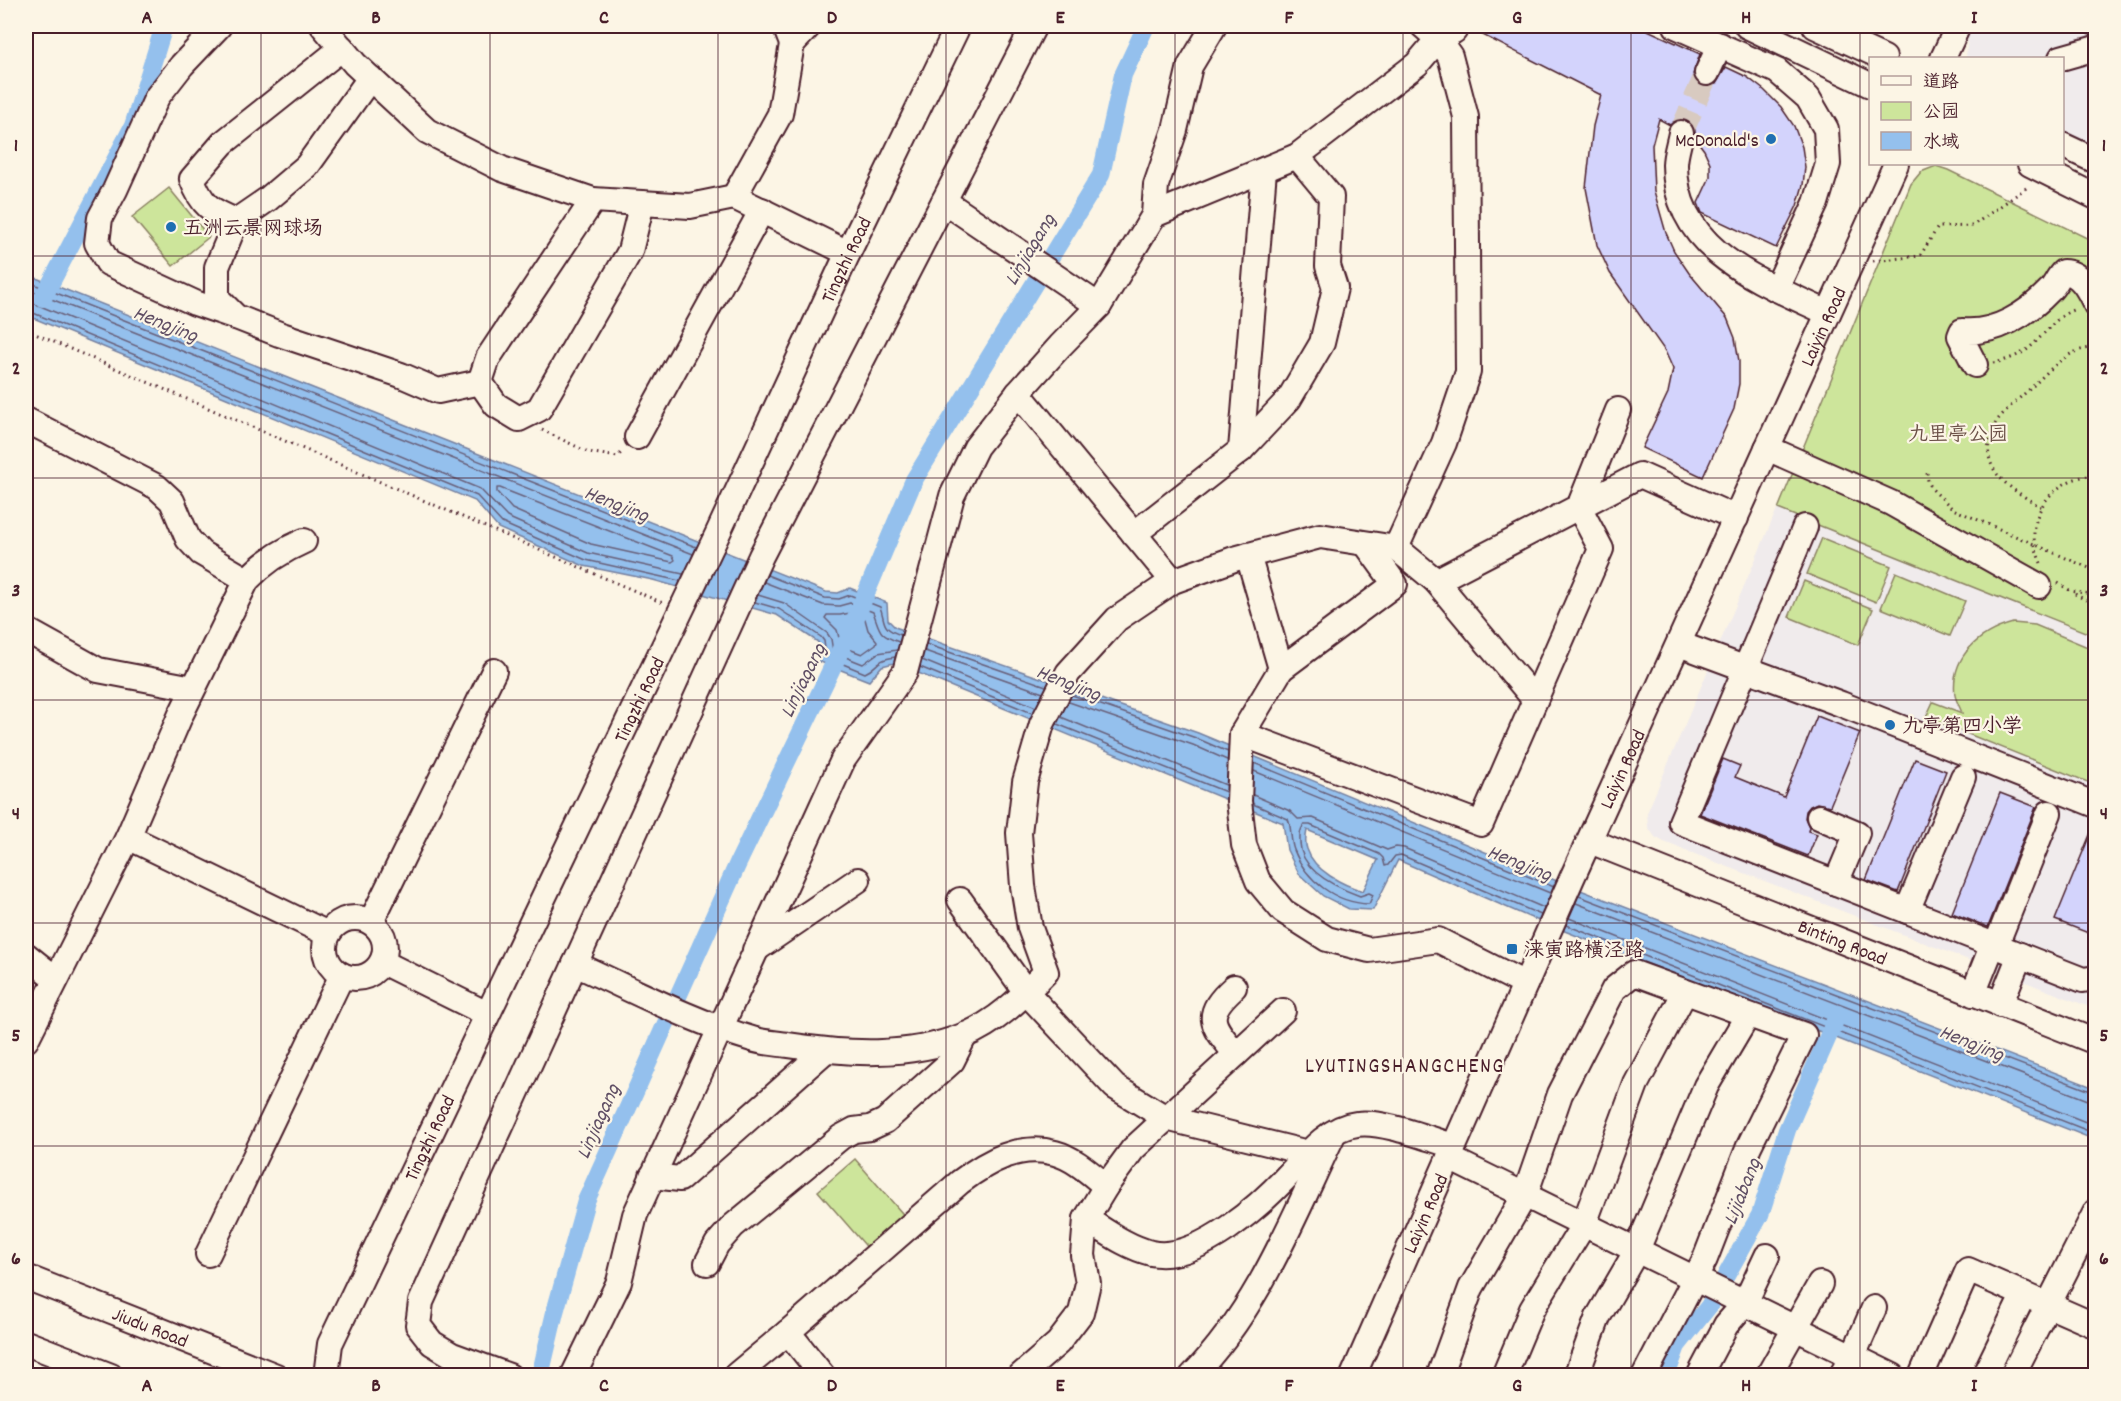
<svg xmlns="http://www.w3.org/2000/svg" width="2121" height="1401" font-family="Dekko,'LXGW WenKai TC',sans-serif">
<rect width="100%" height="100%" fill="#fcf5e5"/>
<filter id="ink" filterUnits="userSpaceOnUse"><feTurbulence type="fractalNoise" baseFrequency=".0167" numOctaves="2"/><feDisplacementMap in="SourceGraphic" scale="12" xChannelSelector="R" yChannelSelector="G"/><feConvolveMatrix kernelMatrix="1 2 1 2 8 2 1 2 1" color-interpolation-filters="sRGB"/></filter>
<g filter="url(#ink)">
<!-- built -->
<path fill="#f0ebec" d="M1973 26H2095V149L2063 133 2062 58H1966L1968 36Z
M1777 509 2095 636V1009L1664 842 1655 837 1648 827 1647 813Z"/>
<!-- green -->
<path fill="#cde59b" stroke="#8c8263" stroke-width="1.5" d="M1936 166 1948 170 2095 242V636L1778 509 1911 184 1921 172Z
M169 188 209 237 173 266 132 217Z
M1822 538 1891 566 1876 602 1807 574Z
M1896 572 1965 601 1950 636 1881 608Z
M1804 581 1873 609 1858 645 1789 617Z
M2013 623 2035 625 2095 650V785L1926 717 1933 702 1962 713C1960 707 1956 701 1955 695 1950 656 1980 632 2013 623Z
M855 1159 908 1220 871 1252 818 1191Z"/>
<!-- water -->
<path fill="#94c0ed" stroke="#76809f" stroke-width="1.5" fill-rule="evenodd" d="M26 274 826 592 838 593 850 588 887 603 888 620 895 627 1198 733 1526 869 2095 1088V1140L1529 917 1398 860 1373 910 1349 909 1323 896 1299 874 1287 850 1283 823 894 663 882 666 869 681 818 661V642L777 615 653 580 584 566 498 528 475 501 26 315ZM1307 830 1378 860 1363 891C1343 885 1314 871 1307 849 1305 844 1306 835 1307 830Z"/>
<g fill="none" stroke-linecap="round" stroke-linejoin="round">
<!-- shore -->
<path stroke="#685f79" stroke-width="1.5" d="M26 281 696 547
M26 289 693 554
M26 302 33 303 480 489 507 517 588 553 683 574
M26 310 477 496 502 523 586 560 680 581
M497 488H500L673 556 675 560 672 562 591 544 512 509 497 492Z
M767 575 825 598 839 599 850 595 880 607C886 622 880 628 901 635
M764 582 823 605 839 606 850 603 873 612C880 629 877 635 899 642
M758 595 784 603 827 633 831 639 833 652 863 664 878 653 897 650
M755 602 779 609 821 637 824 641 826 657 865 673C879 667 874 660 895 657
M850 613 865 619 868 630 877 641 876 644 862 654 841 646 837 630 825 618 827 615H840Z
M926 644 1046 686
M925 651 1043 693
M922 660 1036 707
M920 667 1032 713
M1072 695 1196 738 1228 752
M1069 702 1193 745 1227 760
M1061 717 1226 785
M1057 724 1226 792
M1254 763 1554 887
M1254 771 1550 893
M1253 795 1290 811 1298 819 1313 818 1387 850 1396 847 1404 848 1544 908
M1253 804 1288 819C1292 828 1290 840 1294 850 1306 881 1336 903 1369 904L1373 895 1369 893 1360 896C1338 888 1301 871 1300 843 1300 836 1299 831 1304 825H1310L1379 854 1383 858 1385 866 1388 865 1395 856 1401 855 1541 915
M1579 896 2096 1093
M1576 903 2088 1100 2096 1101
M1569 918 2096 1126
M1566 925 2096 1134"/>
<!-- canal -->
<path stroke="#94c0ed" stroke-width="18" d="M43 298 133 126 164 26
M856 617 914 480 1101 175 1123 75 1146 26
M540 1376 555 1312 586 1201 738 863 843 645
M1666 1376 1677 1346 1709 1306 1760 1215 1787 1130 1838 1014"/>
</g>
<!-- building -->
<path fill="#d3d3fc" stroke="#4a1f2b" stroke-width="1.5" d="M1471 26H1639L1700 54 1693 74 1695 81 1701 86 1708 87 1716 84 1726 67 1747 77 1764 90 1781 107 1794 126 1802 147 1805 167 1803 185 1797 206 1776 248 1702 213 1698 203 1710 177V163L1704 150 1695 138V129L1690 122 1684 119H1677L1670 125 1659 119 1652 145 1654 191 1666 233 1674 251 1689 273 1727 318 1735 338 1739 361V384L1734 409 1703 477 1642 448 1668 393 1673 369 1665 351 1610 273 1597 245 1586 188 1593 126 1601 95 1471 29Z
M1817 716 1860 733 1830 806 1817 803 1810 806 1806 811 1805 818 1809 827 1808 831 1817 834 1808 856 1700 814 1723 759 1740 766 1735 777 1784 797Z
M1915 759 1946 771 1898 892 1866 880Z
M2000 793 2036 807 1988 927 1952 913Z
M2096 820V936L2055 920Z"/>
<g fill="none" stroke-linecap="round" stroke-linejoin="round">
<!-- minor-tunnel -->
<path stroke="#d8cac0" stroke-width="24" stroke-dasharray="24 12" stroke-linecap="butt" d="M1681 133 1707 73"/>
<defs>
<g id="minor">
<path d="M219 26 182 65 157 97 115 190 100 218 97 243 108 263 195 303 236 317"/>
<path d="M323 26 355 64 427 131 502 169 593 200 690 206 734 197"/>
<path d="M785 26 792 44 780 114 734 197 848 253"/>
<path d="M1676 26 1777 71 1808 98 1826 129 1828 164 1816 203 1776 289"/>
<path d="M1747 26 1870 85"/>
<path d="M1815 26 1884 58"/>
<path d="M792 44 809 26"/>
<path d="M342 48 223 143 192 179C202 206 210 210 236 221L268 199 307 166 370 78"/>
<path d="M1943 58 1958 26"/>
<path d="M2061 58 2096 48"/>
<path d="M1707 73 1720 45"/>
<path d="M1681 133C1679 144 1675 155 1675 165 1675 252 1763 282 1828 313"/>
<path d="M2062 145 2096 161"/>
<path d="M2030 164 2096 197"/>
<path d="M593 200 488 358 480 382 496 405 519 419 539 409 630 251 642 203"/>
<path d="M944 201 1099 306"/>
<path d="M1154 215 1297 156 1417 64 1438 39 1454 31 1457 26"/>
<path d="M236 221 217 267V298L236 317 279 334 401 375 438 391 480 382"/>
<path d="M1975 365 1960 336 1962 331C1996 334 2027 314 2049 291 2055 286 2057 278 2063 272 2081 272 2089 291 2096 305"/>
<path d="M1018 393 1173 581"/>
<path d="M26 420 157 487 172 501 188 539 201 553 247 580"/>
<path d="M637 437 762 210"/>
<path d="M1767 448 1891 503 2039 586"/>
<path d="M1241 450 1264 170"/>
<path d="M1805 527 1681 822 2083 980 2096 978"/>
<path d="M1134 534 1241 450 1289 399 1322 343 1335 288 1328 266 1331 197 1297 156"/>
<path d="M1366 544 1395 584 1281 669 1242 734 1239 801 1244 845 1258 881 1283 911 1327 939 1369 950 1438 940 1525 984"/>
<path d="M1396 548 1444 443 1468 372 1466 117 1450 56 1438 39 1423 26"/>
<path d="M1248 555 1281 669"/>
<path d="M1436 581 1640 475 1736 518"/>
<path d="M26 630 98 670 193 688"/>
<path d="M1679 644 1841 704 2096 805"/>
<path d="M1242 734 1481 824 1601 549 1579 507 1618 410"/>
<path d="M1819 817 1857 833 1836 883"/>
<path d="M128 837 328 934"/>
<path id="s1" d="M1590 841 2096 1042"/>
<path d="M960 900 1026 992 1115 1087 1166 1118 1308 1153"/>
<path d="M1907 911 1963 777"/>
<circle cx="355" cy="948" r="30"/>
<path d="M371 922 494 671"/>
<path d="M1996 945 2049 813"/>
<path d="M755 950 858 880"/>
<path d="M26 955 56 979"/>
<path d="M382 962 487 1014"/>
<path d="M575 964C633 990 691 1021 752 1039 763 1043 776 1043 788 1045 846 1054 908 1058 963 1036 996 1023 1022 997 1046 972L1030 928 1023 886 1019 833 1025 782 1042 724 1068 673 1117 619 1173 581 1234 559 1320 536 1396 548 1436 581 1535 700"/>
<path d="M1234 987C1202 1016 1212 1025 1236 1054"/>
<path d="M1973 994 1993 944"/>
<path d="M2000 1005 2020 955"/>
<path d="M26 1040 128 837 181 714 247 580C264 562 281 551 304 541"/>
<path d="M1449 1158 1893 1376"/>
<path d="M652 1176 680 1179 825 1051"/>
<path d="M1086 1219C1107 1232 1127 1247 1151 1253 1198 1263 1263 1203 1292 1171 1309 1152 1330 1127 1357 1124 1382 1120 1429 1139 1454 1146"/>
<path d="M208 1254 342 975"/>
<path d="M707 1263 717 1244 733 1226 841 1137 854 1130 870 1128 885 1121 952 1061 965 1035"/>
<path id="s2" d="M26 1277 276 1376"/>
<path d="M788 1332 823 1376"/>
<path d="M26 1343 111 1376"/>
<path id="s3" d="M326 1376 330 1344 717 535 848 253 958 26"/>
<path d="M509 1376 452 1355 432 1343 418 1325 421 1302 761 556 1034 26"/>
<path d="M573 1376 619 1282 635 1215 843 760 905 672 952 496 976 447 1018 393 1060 346 1099 306 1154 215 1156 185 1175 130 1190 66 1214 26"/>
<path d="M735 1376 788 1332 960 1182C988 1161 1019 1143 1055 1153 1074 1158 1091 1174 1106 1186"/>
<path d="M1020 1376 1058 1343 1081 1313 1088 1283 1083 1255 1086 1219 1106 1186 1133 1149 1283 1011"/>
<path d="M1192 1376C1258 1309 1292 1220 1332 1137"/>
<path id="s4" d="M1353 1376 1572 878 1896 164"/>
<path d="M1439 1376 1471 1288 1525 1195 1560 1094 1614 989 1634 973 1804 1035 1749 1146 1705 1259 1644 1376"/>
<path d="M1504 1376 1532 1309 1584 1224 1636 1084 1685 992"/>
<path d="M1576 1376 1598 1317 1637 1250 1706 1086 1748 1015"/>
<path d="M1699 1376 1726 1325 1745 1303 1767 1256"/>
<path d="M1768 1376 1820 1284"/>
<path d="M1841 1376 1853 1356 1874 1308"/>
<path d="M1921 1376 1968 1270 2096 1326"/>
<path d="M1984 1376 2024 1294"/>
<path d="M2012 1376 2096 1211"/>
</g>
</defs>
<!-- minor casing -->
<use href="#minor" stroke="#4a1f2b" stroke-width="28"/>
<!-- path -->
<path stroke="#4a1f2b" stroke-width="3" stroke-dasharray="1.5 4.5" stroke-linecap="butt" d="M1873 261 1920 256 1938 227 1972 226 2029 186
M26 330 663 603
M1993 363C2005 361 2018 356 2028 349 2044 336 2056 315 2076 309
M542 430 588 452 617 457 623 451
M1927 473 1928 481 1932 489 1953 509 2096 571
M2041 507C2017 492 1984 476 1989 443 1990 434 1994 424 2000 417 2010 406 2022 396 2034 385 2051 369 2069 347 2096 348
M2041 563C2036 551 2032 539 2035 526 2039 498 2067 474 2096 476
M2058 583 2071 591 2096 595
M2075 594 2096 606"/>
<!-- minor -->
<use href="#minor" stroke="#fcf5e5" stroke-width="24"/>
</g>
</g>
<!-- grid -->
<path fill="none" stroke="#4a1f2b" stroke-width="1.5" stroke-opacity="0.55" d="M261 26V1376M490 26V1376M718 26V1376M946 26V1376M1175 26V1376M1403 26V1376M1631 26V1376M1860 26V1376M26 256H2096M26 478H2096M26 700H2096M26 923H2096M26 1146H2096"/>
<!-- markers -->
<g fill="#1f6fb2" stroke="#fcf5e5" stroke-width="2">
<circle cx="1771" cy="139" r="6"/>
<circle cx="171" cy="227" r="6"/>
<circle cx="1890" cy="725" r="6"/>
<rect x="1506" y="943" width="12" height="12" rx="3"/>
</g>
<g text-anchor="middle" stroke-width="4.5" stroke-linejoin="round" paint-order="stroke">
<!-- poi labels -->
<g font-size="20" fill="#4a1f2b" stroke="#fcf5e5" text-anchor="start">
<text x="1759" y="146" text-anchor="end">McDonald's</text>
<text x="183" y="234">五洲云景网球场</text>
<text x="1902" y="732">九亭第四小学</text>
<text x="1524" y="956">涞寅路横泾路</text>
</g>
<!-- street labels -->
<g font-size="20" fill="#4a1f2b" stroke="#fcf5e5">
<text dy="7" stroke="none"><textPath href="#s3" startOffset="1233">Tingzhi Road</textPath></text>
<text dy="7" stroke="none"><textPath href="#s4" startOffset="1150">Laiyin Road</textPath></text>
<text dy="7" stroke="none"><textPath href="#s3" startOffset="747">Tingzhi Road</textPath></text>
<text dy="7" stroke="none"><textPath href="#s4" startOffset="664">Laiyin Road</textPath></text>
<text dy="7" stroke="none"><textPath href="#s1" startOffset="272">Binting Road</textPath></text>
<text dy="7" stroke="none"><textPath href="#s3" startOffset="261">Tingzhi Road</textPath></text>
<text dy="7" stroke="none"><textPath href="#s4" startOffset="178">Laiyin Road</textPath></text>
<text dy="7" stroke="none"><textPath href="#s2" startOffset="134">Jiudu Road</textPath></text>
</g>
<!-- park labels -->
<g font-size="20" fill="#6b5047" stroke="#fcf5e5">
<text x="1958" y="440">九里亭公园</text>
</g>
<!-- water labels -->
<g font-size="21" font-style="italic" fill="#604f65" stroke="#fcf5e5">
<text transform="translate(1029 249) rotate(-59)" y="7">Linjiagang</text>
<text transform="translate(166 323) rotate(22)" y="7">Hengjing</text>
<text transform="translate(617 503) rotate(22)" y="7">Hengjing</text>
<text transform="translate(802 680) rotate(-64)" y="7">Linjiagang</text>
<text transform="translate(1069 682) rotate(22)" y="7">Hengjing</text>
<text transform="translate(1520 862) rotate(22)" y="7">Hengjing</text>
<text transform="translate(1972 1042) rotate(22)" y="7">Hengjing</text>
<text transform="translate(597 1121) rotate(-66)" y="7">Linjiagang</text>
<text transform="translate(1741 1191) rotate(-68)" y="7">Lijiabang</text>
</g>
<!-- quarter labels -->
<g font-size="22" letter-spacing="1.5" fill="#4a1f2b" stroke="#fcf5e5">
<text x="1405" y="1072">LYUTINGSHANGCHENG</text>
</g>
</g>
<!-- margin -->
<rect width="2121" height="1401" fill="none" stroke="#fcf5e5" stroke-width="66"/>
<!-- legend -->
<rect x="1869" y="57" width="195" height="108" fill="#fcf5e5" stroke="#b59f9b" stroke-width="1.5"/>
<rect x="1881" y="76" width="30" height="9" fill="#fcf5e5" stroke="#b59f9b" stroke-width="1.5"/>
<text x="1923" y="87" font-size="18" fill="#4a1f2b">道路</text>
<rect x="1881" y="102" width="30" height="18" fill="#cde59b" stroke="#b59f9b" stroke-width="1.5"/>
<text x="1923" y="117" font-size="18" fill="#4a1f2b">公园</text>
<rect x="1881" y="132" width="30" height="18" fill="#94c0ed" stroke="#b59f9b" stroke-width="1.5"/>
<text x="1923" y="147" font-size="18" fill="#4a1f2b">水域</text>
<rect x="33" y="33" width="2055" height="1335" fill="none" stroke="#4a1f2b" stroke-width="2"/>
<g font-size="20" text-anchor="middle" font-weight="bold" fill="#4a1f2b">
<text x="147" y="23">A</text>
<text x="376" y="23">B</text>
<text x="604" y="23">C</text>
<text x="832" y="23">D</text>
<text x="1060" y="23">E</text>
<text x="1289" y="23">F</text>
<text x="1517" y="23">G</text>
<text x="1746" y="23">H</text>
<text x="1974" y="23">I</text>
<text x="16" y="151">1</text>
<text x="2104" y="151">1</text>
<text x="16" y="374">2</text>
<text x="2104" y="374">2</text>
<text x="16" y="596">3</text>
<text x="2104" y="596">3</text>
<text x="16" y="819">4</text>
<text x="2104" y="819">4</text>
<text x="16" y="1041">5</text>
<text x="2104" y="1041">5</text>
<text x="16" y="1264">6</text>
<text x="2104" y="1264">6</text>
<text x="147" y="1391">A</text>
<text x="376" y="1391">B</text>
<text x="604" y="1391">C</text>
<text x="832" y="1391">D</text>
<text x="1060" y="1391">E</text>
<text x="1289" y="1391">F</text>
<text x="1517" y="1391">G</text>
<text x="1746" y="1391">H</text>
<text x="1974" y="1391">I</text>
</g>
</svg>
